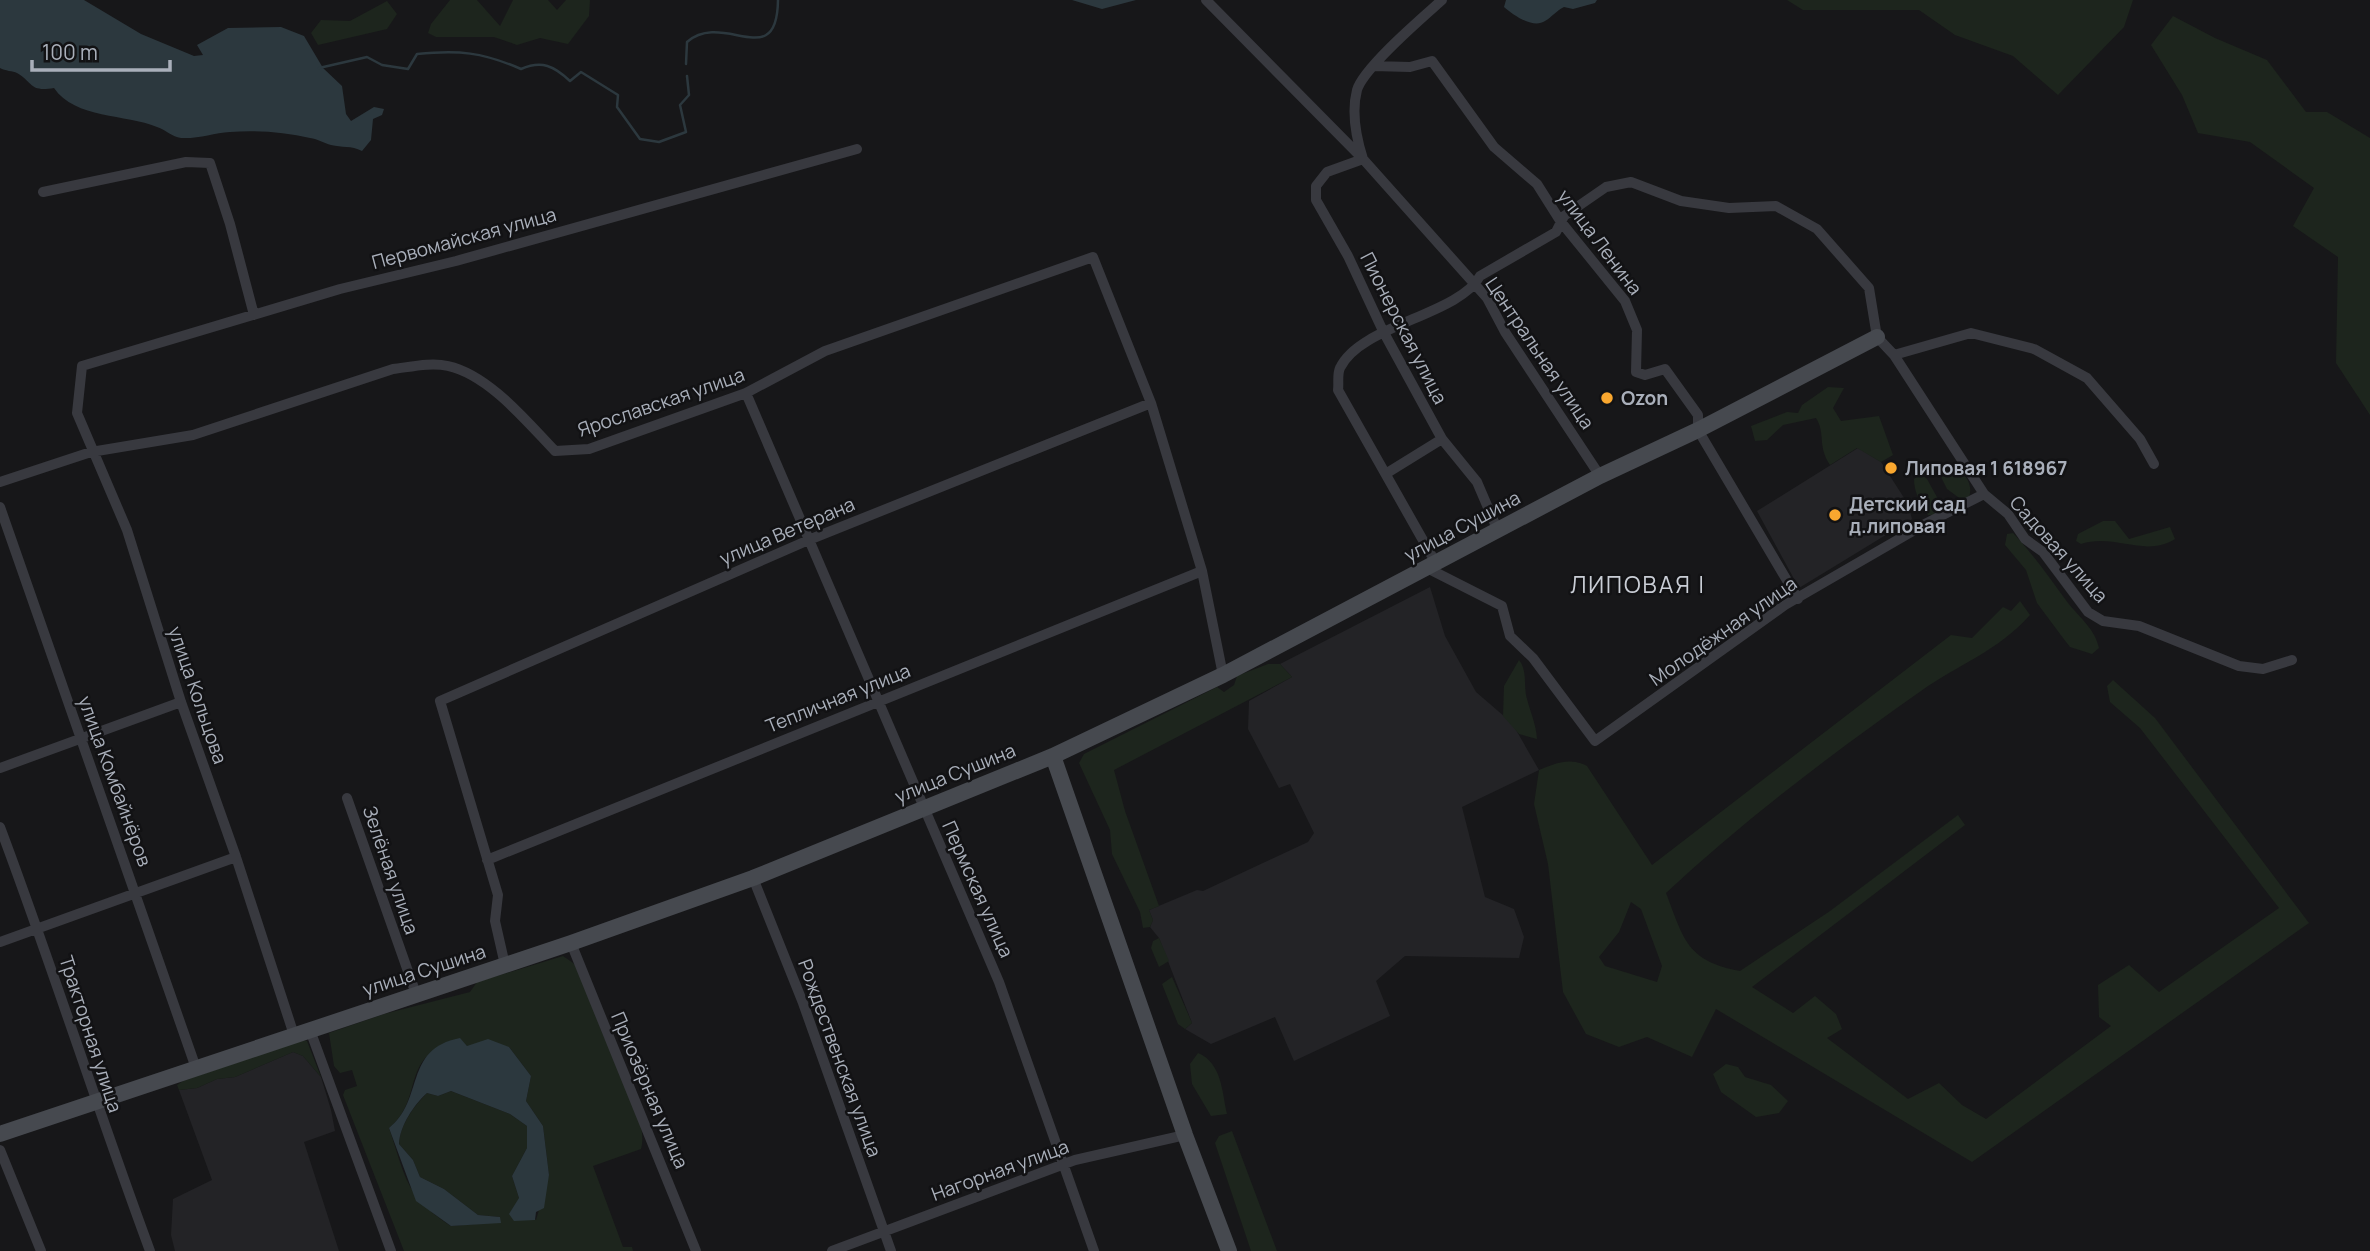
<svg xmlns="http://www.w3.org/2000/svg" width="2370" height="1251" font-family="Manrope,sans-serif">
<rect width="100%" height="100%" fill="#171719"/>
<!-- built -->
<path fill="#232326" d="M1858 448 1881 462 1908 504 1912 519 1799 588 1757 511Z
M1430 587 1445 636 1476 692 1512 723 1539 770 1462 807 1485 897 1514 909 1524 937 1519 958 1405 956 1376 981 1390 1016 1294 1061 1275 1017 1211 1044 1185 1029 1192 1023 1159 938 1150 927 1153 920 1149 910 1197 890 1203 891 1308 842 1314 833 1290 784 1279 788 1248 729 1249 701 1292 677 1280 664Z
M293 1052 303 1056 321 1077 331 1110 335 1131 304 1142 339 1251H175L171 1235 173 1199 212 1180 179 1090 197 1088 217 1079 235 1077Z"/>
<!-- green -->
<path fill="#1d251d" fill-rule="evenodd" d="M450 0H477L500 26 513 0H548L557 10 566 0H590L589 16 568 44 540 38 517 45 494 37H436L428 33 431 24Z
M1787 0H2133L2124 27 2058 95 2013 56 1955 35 1919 10H1803Z
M387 1 397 14 387 29 318 45 311 33 321 20 350 21Z
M2173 16 2215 38 2267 60 2306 112H2327L2370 138V415L2336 363 2338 257 2293 226 2314 188 2250 142 2198 133 2182 95 2151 45Z
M1828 387 1844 388 1833 408 1841 421 1879 416 1893 455 1881 462 1857 448 1830 465C1817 445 1826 434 1816 418L1783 425 1767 440 1755 441 1751 426 1787 412 1798 413 1802 405Z
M1943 464C1959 465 1975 481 1969 497L1962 500 1947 489 1938 471Z
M1920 474 1927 479 1943 508 1933 515H1928C1921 504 1914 493 1914 479Z
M2103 521H2115L2129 539 2170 527 2175 539C2145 558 2115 533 2081 544L2076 541 2078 534Z
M2013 533C2034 555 2050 579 2068 603 2080 618 2095 629 2099 648L2092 654 2070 647 2063 638 2037 603 2026 570 2005 545 2007 534Z
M2020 601 2030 615C1998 651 1959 664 1921 691 1833 753 1745 819 1666 893 1684 940 1687 961 1740 971L1830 911 1958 815 1965 825 1752 987 1793 1013 1815 996 1836 1014 1842 1029 1827 1038 1908 1099 1939 1083 1962 1105 1986 1119 2111 1026 2099 1017 2098 985 2129 965 2159 992 2279 908 2140 728 2110 702 2107 686 2113 680 2155 718 2309 923 1972 1162 1716 1009 1692 1057 1647 1037 1619 1047 1586 1034 1563 992 1548 864 1534 804 1539 770C1556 763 1570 757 1587 766L1652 865 1951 635 1972 638 2003 607 2011 611ZM1631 902 1641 909 1662 966 1657 982 1605 966 1599 957 1619 932Z
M1519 660C1528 671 1523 686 1527 699 1531 714 1536 724 1537 739L1519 734 1503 716 1504 686Z
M1268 664H1280L1292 677 1114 770 1125 811 1159 906 1149 910 1153 920 1150 927 1143 928 1140 912 1112 854 1110 830 1079 763 1084 754 1217 687 1224 692 1234 685 1237 676Z
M1159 938 1169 961 1159 967 1151 948 1153 941Z
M563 956C567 959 573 962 576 966 586 979 594 1011 600 1027 612 1058 650 1117 641 1149L593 1166 623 1247H632L633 1251H404L343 1095 345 1090 357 1086 352 1070 340 1073 334 1066 329 1033 384 1014 470 992 477 982ZM460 1039 467 1046 509 1047 531 1076 526 1101 543 1126 549 1175 536 1220 519 1198 512 1176 527 1148V1126L510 1114 451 1091 438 1096 427 1093C414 1106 400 1125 399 1144L413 1160 420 1177 444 1189 478 1215 500 1217V1222L451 1226C405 1196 406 1178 389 1128 426 1098 397 1055 460 1039Z
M1172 977 1192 1023 1185 1029 1178 1024 1162 984Z
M301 1040 307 1041 321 1077 303 1056 293 1052 235 1077 217 1079 197 1088 179 1090 177 1085 183 1081Z
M1198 1053C1222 1063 1222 1092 1227 1114L1211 1116 1192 1084 1190 1064Z
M1726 1064 1738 1067 1745 1077 1771 1085 1788 1101 1779 1113 1756 1117 1721 1092 1713 1074Z
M1232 1131 1277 1251H1251L1215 1143 1219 1136Z"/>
<!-- water -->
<path fill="#2c383e" d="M0 0H84L141 34 194 56 203 55 197 45 228 28 281 27 304 36 323 68 342 86 346 114 351 121 374 107 384 109 382 115 373 119 371 140 362 151C351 145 342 148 331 145 324 143 318 139 310 138 285 132 256 130 230 132 214 133 198 139 181 138 172 137 166 130 157 127 126 114 75 119 54 88 29 92 34 83 17 73 13 71 5 71 0 68Z
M1072 0H1136L1102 9Z
M1506 0H1597L1595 3 1573 9 1564 7C1556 11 1552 17 1545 21 1533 29 1513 15 1504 7Z
M460 1038 467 1046 488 1039 509 1047 531 1076 526 1101 543 1126 549 1175 544 1208 536 1212 535 1220 514 1221 509 1214 519 1198 512 1176 527 1148V1126L510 1114 451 1091 438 1096 427 1093C414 1105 400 1125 399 1144L413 1160 420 1177 444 1189 478 1215 500 1217 501 1223 451 1226 416 1201 389 1128C425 1100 403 1049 460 1038Z"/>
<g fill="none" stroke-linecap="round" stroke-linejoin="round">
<!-- stream -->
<path stroke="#2c383e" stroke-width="2.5" d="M686 64 687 42C724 10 777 74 778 0
M319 68 367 57 382 65 408 69 417 54C459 50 482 52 521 69 542 60 554 66 570 81L581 72 618 95 617 107 640 139 659 142 686 132 680 105 689 95 687 76"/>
<!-- street -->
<path stroke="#38393f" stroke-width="10" d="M1206 0 1363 159 1487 298 1505 332 1600 476
M1442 0C1423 17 1363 68 1357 90 1351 113 1356 137 1363 159L1327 172 1316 186V200L1348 256 1383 331 1442 439 1477 482 1498 531
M1373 66 1410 67 1432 61 1494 147 1537 184 1561 222 1625 301 1637 330 1636 372 1645 375 1665 369 1698 415V430L1798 599
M43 192 186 162 210 163 230 224 254 315
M1894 355 1971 333 2034 349 2087 378 2140 439 2154 464
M746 393 999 982 1094 1251
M1387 473 1442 439
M0 482 91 452 193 435 393 369C410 367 431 362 448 366 489 375 527 422 555 451L589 449 746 393 825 351 1093 257 1151 403 1202 571 1223 675
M0 507 196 1068
M1437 565 1338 390C1339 384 1337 374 1340 368 1360 325 1459 315 1480 276L1556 232 1564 216 1606 187 1631 182 1681 201 1729 208 1776 206 1817 229 1869 288 1877 337 1894 355 1984 494 2008 514 2025 539 2043 552 2088 612 2103 621 2139 626 2239 666 2263 669 2292 660
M1429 569 1502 606 1510 636 1533 658 1595 741 1785 605 1925 524 1984 494
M0 768 181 702
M347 798 416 994
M0 827C53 968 98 1111 150 1251
M487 860 1202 571
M753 878 803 1003 891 1251
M0 942 236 857
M571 943 696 1251
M505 965 495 921 498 895 440 701 811 539 1151 403
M310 1030 391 1251
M294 1035 236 857 181 702 127 530 77 413 82 366 340 289 456 261 857 149
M0 1150 41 1251
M832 1251 1075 1160 1185 1135"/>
<!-- secondary -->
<path stroke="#46494f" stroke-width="16" d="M1053 756 1185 1135 1229 1251
M0 1134 571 943 753 878 1053 756 1223 675 1600 476 1698 430 1877 337"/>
</g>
<!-- markers -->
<g fill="#f9a72f" stroke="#121214" stroke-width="2.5">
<circle cx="1607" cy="398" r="7"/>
<circle cx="1891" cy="468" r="7"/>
<circle cx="1835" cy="515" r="7"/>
</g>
<g text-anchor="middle" stroke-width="5" stroke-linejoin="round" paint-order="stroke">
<!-- street labels -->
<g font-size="19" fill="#a9afba" stroke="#121214">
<text transform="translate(464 238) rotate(-15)" y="7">Первомайская улица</text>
<text transform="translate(1600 242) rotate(53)" y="7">улица Ленина</text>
<text transform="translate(1404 328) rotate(63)" y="7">Пионерская улица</text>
<text transform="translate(1540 353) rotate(56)" y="7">Центральная улица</text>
<text transform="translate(661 402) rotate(-19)" y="7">Ярославская улица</text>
<text transform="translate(1462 526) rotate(-28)" y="7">улица Сушина</text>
<text transform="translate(787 531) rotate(-23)" y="7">улица Ветерана</text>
<text transform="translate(2059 549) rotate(48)" y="7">Садовая улица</text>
<text transform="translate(1723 631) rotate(-35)" y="7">Молодёжная улица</text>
<text transform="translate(198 695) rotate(71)" y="7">улица Кольцова</text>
<text transform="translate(838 698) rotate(-22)" y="7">Тепличная улица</text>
<text transform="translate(955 773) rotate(-22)" y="7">улица Сушина</text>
<text transform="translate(115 781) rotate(70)" y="7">улица Комбайнёров</text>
<text transform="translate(391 870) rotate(71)" y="7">Зелёная улица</text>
<text transform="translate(978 889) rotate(66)" y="7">Пермская улица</text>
<text transform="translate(424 970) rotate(-18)" y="7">улица Сушина</text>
<text transform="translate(91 1034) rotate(72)" y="7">Тракторная улица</text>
<text transform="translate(840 1058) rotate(70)" y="7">Рождественская улица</text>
<text transform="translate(650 1090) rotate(67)" y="7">Приозёрная улица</text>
<text transform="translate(1000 1170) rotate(-20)" y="7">Нагорная улица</text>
</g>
<!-- poi labels -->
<g font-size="19" font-weight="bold" fill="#a9afba" stroke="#121214" text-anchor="start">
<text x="1621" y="405">Ozon</text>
<text x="1905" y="475">Липовая 1 618967</text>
<text x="1849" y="511">Детский сад<tspan x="1849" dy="22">д.липовая</tspan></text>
</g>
<!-- quarter labels -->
<g font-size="23" letter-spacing="2" fill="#caced6" stroke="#121214">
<text x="1638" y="593">ЛИПОВАЯ I</text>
</g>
</g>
<!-- scale -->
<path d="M32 60v10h138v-10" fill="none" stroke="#a9afba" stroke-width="3.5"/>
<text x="42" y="60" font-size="21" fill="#a9afba" stroke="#121214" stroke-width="5" paint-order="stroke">100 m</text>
</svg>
